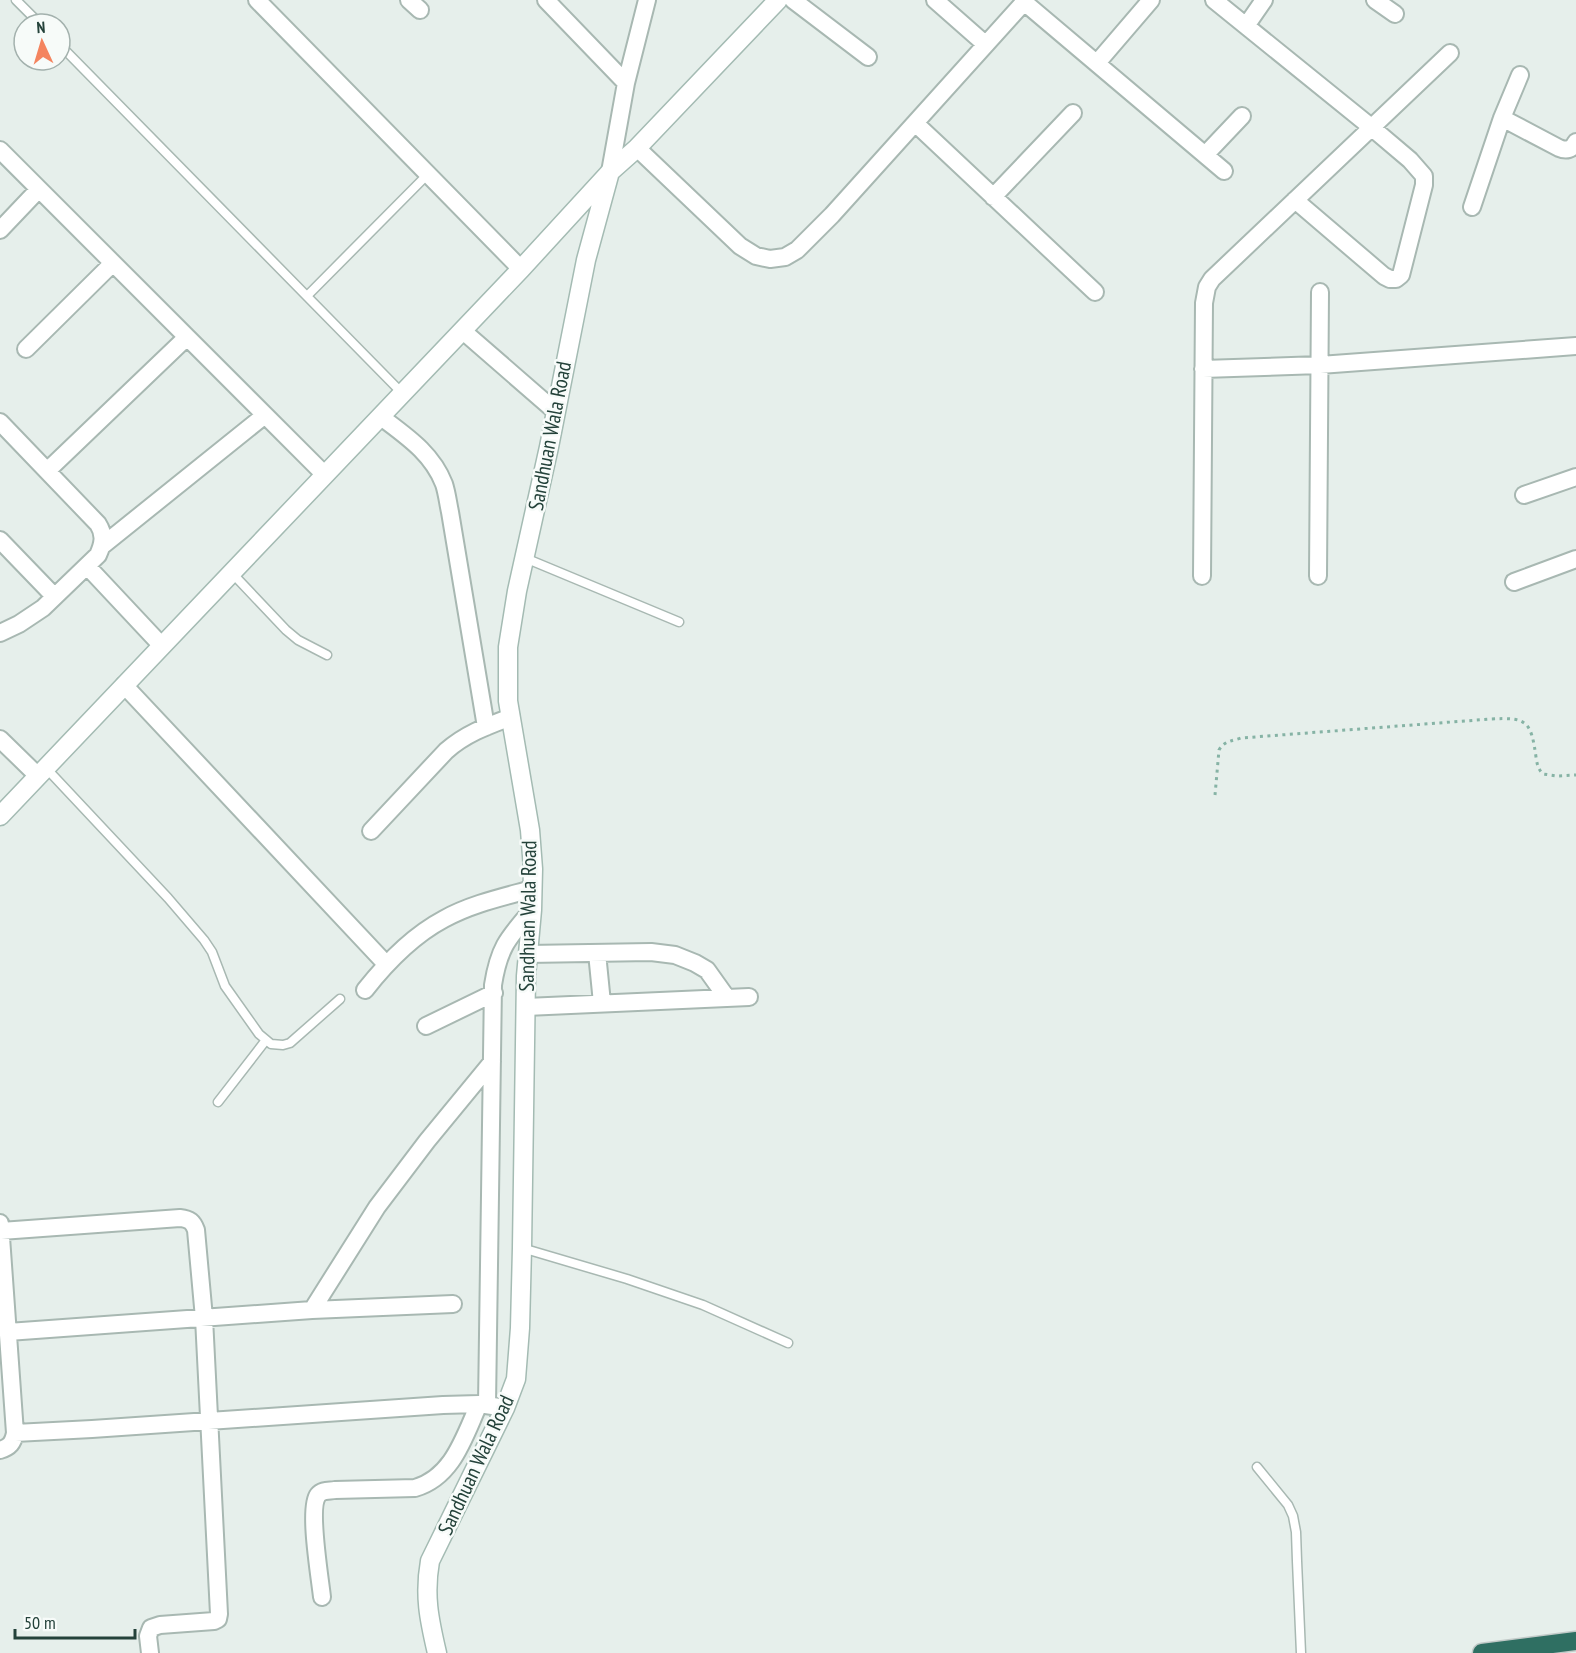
<svg xmlns="http://www.w3.org/2000/svg" width="1576" height="1653" font-family="'PT Sans Narrow',sans-serif">
<rect width="100%" height="100%" fill="#e6efeb"/>
<g fill="none" stroke-linecap="round" stroke-linejoin="round">
<defs>
<path id="lane" d="M16 0 40 24
M60 45 402 393
M307 296 428 174
M525 558 679 622
M232 573 286 630 298 640 327 655
M46 768 168 898 204 940 212 952 225 986 259 1034 271 1044 283 1045 290 1043 340 999
M218 1102 266 1040
M522 1248 627 1279 703 1305 788 1343
M1257 1467 1288 1505 1293 1516 1296 1532 1297 1561 1301 1653"/>
<path id="street" d="M257 0 521 269
M409 0 420 10
M546 0 626 83
M793 0 868 57
M935 0 985 44
M1214 0 1371 127 1410 160 1424 176V185L1401 275 1396 279H1390L1384 276 1295 200
M1375 0 1395 14
M1024 2 1224 171
M1246 26 1264 0
M1097 63 1151 0
M1502 118 1559 148C1566 151 1572 150 1576 142
M915 123 1095 292
M637 148 740 246 756 256 770 259 785 257 797 250 832 215 1026 0
M0 150 325 475
M1205 155 1242 116
M610 172 626 83 647 0
M993 197 1073 113
M1472 207 1502 118 1520 75
M0 230 39 189
M463 331 555 411
M26 349 113 263
M1203 369 1320 365 1576 346
M381 417C406 436 432 453 444 484 447 493 448 503 450 512L486 727
M0 422 98 524C105 535 103 544 98 555L43 608 19 624 0 633
M47 471 187 337
M1524 495 1576 477
M0 540 54 596
M102 546 265 415
M87 566 162 646
M1202 576 1204 303 1207 287 1212 279 1450 53
M1318 576 1320 292
M1514 582 1576 559
M124 685 386 964
M0 739 38 776
M371 831 446 751C465 734 487 726 511 717
M597 953 602 1003
M528 954 651 952 675 955 695 963 707 970 727 998
M365 990C387 962 412 936 444 919 471 904 503 897 532 889
M526 1007 749 997
M426 1026 494 993
M0 1223 15 1433C13 1443 10 1447 0 1450
M1 1231 180 1218C190 1219 193 1222 196 1230L204 1318 219 1614 218 1619 214 1621 160 1625 151 1628 148 1636 150 1653
M312 1310 377 1207 427 1141 492 1062
M8 1332 312 1310 453 1304
M487 1405 493 985C499 947 508 938 532 910
M15 1433 92 1429 443 1405 479 1404 499 1407
M322 1597C320 1578 308 1508 318 1495 322 1490 329 1491 335 1490L415 1488C453 1477 464 1437 479 1404"/>
<path id="secondary" d="M0 816 521 269 610 172 637 148 778 0
M437 1653C429 1619 424 1595 430 1561L505 1408 516 1379 520 1328 522 1248 526 976 532 910 533 869 530 830 508 701V647L517 591 549 447 586 260 610 172"/>
<path id="highway" d="M1482 1653 1576 1641"/>
</defs>
<!-- lane casing -->
<use href="#lane" stroke="#a8b8b2" stroke-width="11"/>
<!-- street casing -->
<use href="#street" stroke="#a8b8b2" stroke-width="20"/>
<!-- secondary casing -->
<use href="#secondary" stroke="#a4bbb3" stroke-width="21"/>
<!-- highway casing -->
<use href="#highway" stroke="#c2cac8" stroke-width="21"/>
<!-- path -->
<path stroke="#86b3a5" stroke-width="3" stroke-dasharray="3 4.5" stroke-linecap="butt" d="M1215 795 1219 750C1224 741 1232 741 1241 738L1491 719C1527 717 1531 721 1536 757 1537 764 1538 769 1543 774L1557 776 1576 775"/>
<!-- lane -->
<use href="#lane" stroke="#fff" stroke-width="8"/>
<!-- street -->
<use href="#street" stroke="#fff" stroke-width="16"/>
<!-- secondary -->
<use href="#secondary" stroke="#fff" stroke-width="18"/>
<!-- highway -->
<use href="#highway" stroke="#2f6f62" stroke-width="18"/>
</g>
<g text-anchor="middle" stroke-width="5" stroke-linejoin="round" paint-order="stroke">
<!-- street labels -->
<g font-size="21" fill="#24423a" stroke="#f7fbf9">
<text transform="translate(550 436) rotate(-79)" y="7">Sandhuan Wala Road</text>
<text transform="translate(528 916) rotate(-89)" y="7">Sandhuan Wala Road</text>
<text transform="translate(476 1465) rotate(-65)" y="7">Sandhuan Wala Road</text>
</g>
</g>
<!-- north arrow -->
<g transform="translate(42 42) rotate(356)"><circle r="28" fill="#f7fbf9" stroke="#a3b1ad" stroke-width="1.5"/>
<path d="M0-4.5L10 22L0 15L-10 22Z" fill="#f4845f"/>
<text y="-9" font-size="16" font-weight="bold" text-anchor="middle" fill="#24423a">N</text>
</g>
<!-- scale -->
<path d="M15 1629v9h120v-9" fill="none" stroke="#24423a" stroke-width="3"/>
<text x="24" y="1629" font-size="18" fill="#24423a" stroke="#f7fbf9" stroke-width="4.5" paint-order="stroke">50 m</text>
</svg>
